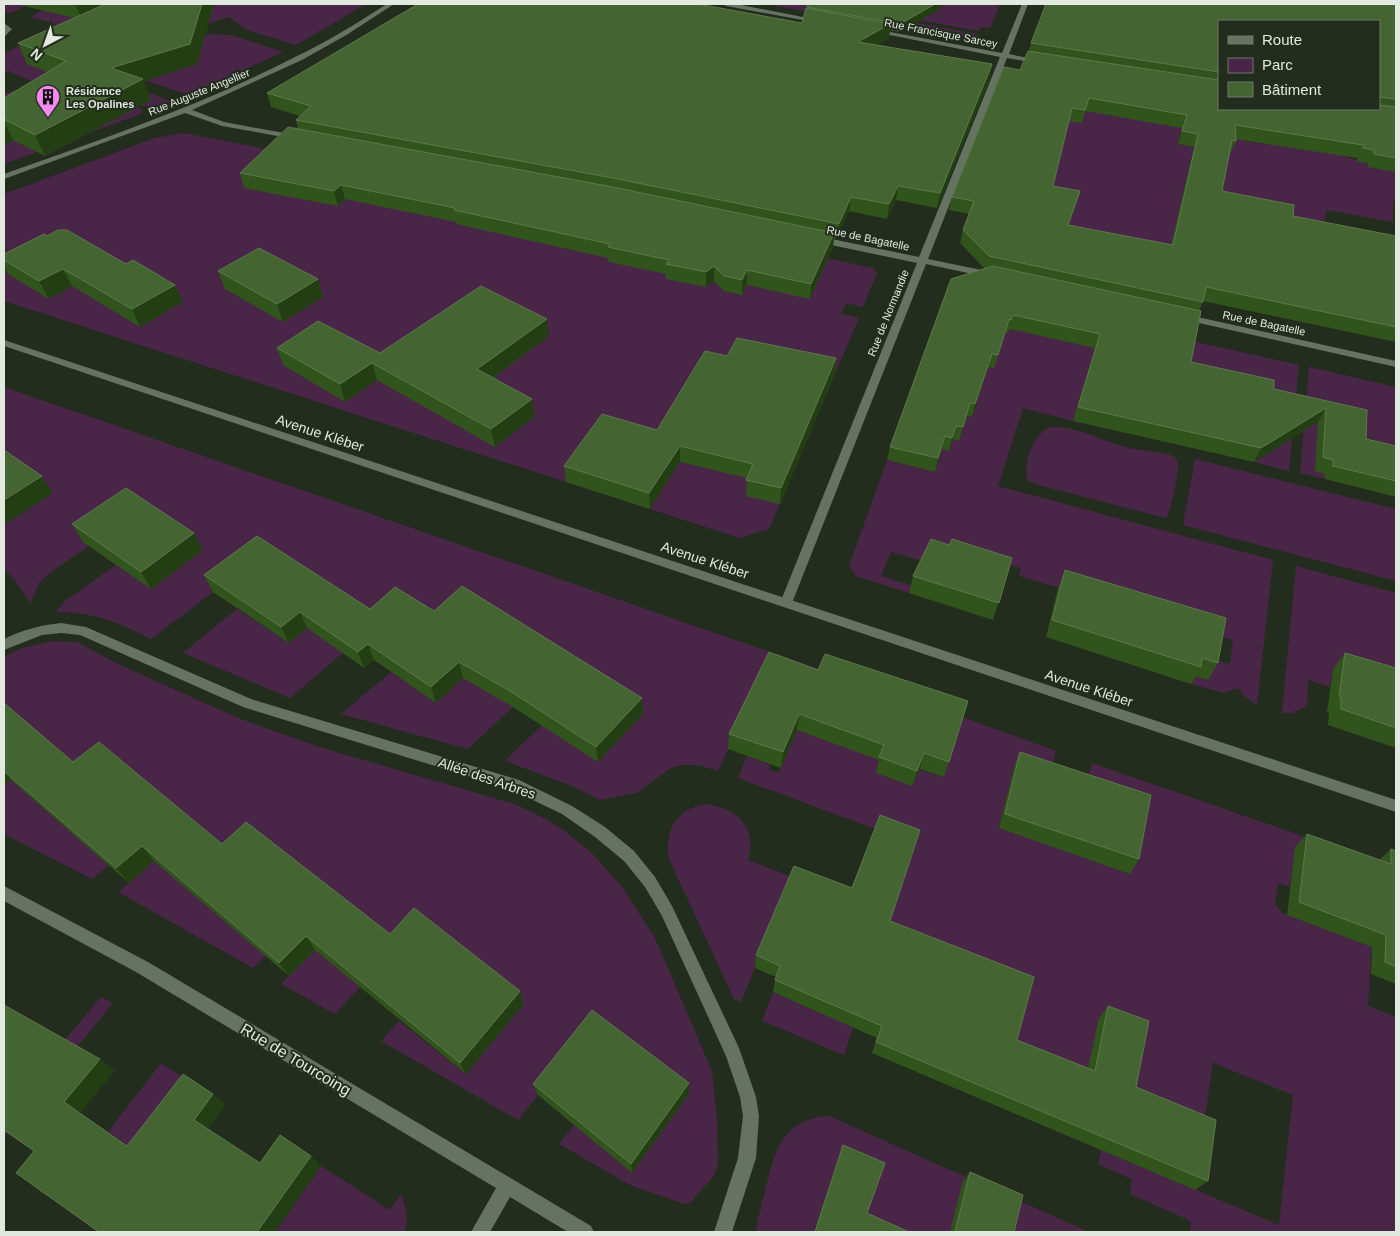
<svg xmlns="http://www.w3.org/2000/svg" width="1400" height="1236" font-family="Helvetica,sans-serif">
<rect width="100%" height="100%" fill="#232d1e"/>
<!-- green -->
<path fill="#492648" d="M4 4H366L296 45 247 30 229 17 204 25 199 34 231 35 283 52 189 95 144 80 128 85 173 102 159 107H152L44 91 4 98V94L36 83 8 71 4 73V54L57 24 30 17 44 9 25 6 11 13 4 11Z
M766 4H812L978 34 973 42 968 41Z
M830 4H1000L990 28 982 27 979 31Z
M1021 76 1073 87 1182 128 1178 144 1194 147 1176 224 1211 231 1230 138 1263 144 1265 132 1396 172V197L1393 203V222L1326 210 1323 236 1396 268 1062 238Z
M118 102 139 108 142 110 141 114 4 164V146L6 144 4 142Z
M183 133 779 248 873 268 877 273 863 307 846 303 841 314 859 318 769 529 740 538 4 301V194L155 138Z
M1019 303 1046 337 1095 347 1192 341 1299 365 1289 471 1254 462 1263 456 1086 382 1073 421 1023 408 998 486 1273 560 1257 705 1244 696 1238 688 1223 693 1191 684 1192 675 1212 659 1230 664 1233 640 1019 576 1021 568 993 560 923 561 891 552 881 576 913 586 909 593 856 576 849 566 887 460 935 472 942 449 949 451 953 439 967 416 972 417 988 367 975 344Z
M1309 367 1396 387V461L1315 471 1325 474V479L1300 473Z
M4 387 822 670 728 749 718 771 699 765H682L671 768 636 793 600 800 572 786 505 761 542 725 643 714 505 701 513 707 468 749 341 714 391 672 436 703 486 657 401 603 290 698 183 653 237 609 289 643 265 553 151 639C118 622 93 612 56 612L65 601 116 565 89 546 49 573 40 582 30 603 15 580 4 569V525L52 493 4 459Z
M1050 427C1079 426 1101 441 1129 448 1145 452 1160 450 1175 457 1177 461 1179 465 1178 469 1176 481 1172 509 1166 518L1042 486 1027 480C1024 460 1032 436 1050 427Z
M1195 459 1396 509V581L1183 525Z
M1296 566 1396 593V683L1333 669 1330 687 1308 680 1307 706 1292 713H1282Z
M52 641 77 642 116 663 202 702 241 719 319 747 514 804 542 817 563 830 592 853 621 886 655 938 712 1071 717 1121 718 1164 713 1177 690 1203 685 1204 630 1185 559 1144 574 1125 538 1095 518 1120 381 1041 399 1021 466 1074 420 923 335 1014 281 984 352 912 265 956 253 968 118 892 193 826 109 865 92 879 4 834V657L22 648Z
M962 717 1056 751 1050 779 1014 767 999 828 1130 873 1084 791 1092 763 1377 862 1295 848 1290 887 1278 883 1275 904 1282 913 1372 944 1368 1006 1396 1017V1232H1190L1191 1221 1130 1194 1132 1179 1098 1164 1101 1150 1279 1225 1293 1095 1213 1063 1203 1130 1010 1051 885 934 916 844 738 778 747 756 770 765 769 770 779 773 797 730 858 752 943 777Z
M705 804C736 808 758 826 748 860L792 877 741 1002 734 999 669 859C664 832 676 809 705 804Z
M773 992 853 1027 844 1055 762 1021Z
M101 997 113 1003 4 1137V1112Z
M161 1063 196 1086 142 1156 108 1132Z
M829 1116 1089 1232H886L863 1221 839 1155 814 1232H756C758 1217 762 1202 766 1187 775 1149 784 1119 829 1116Z
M321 1166 390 1210 401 1194C406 1206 409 1219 404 1232H275Z"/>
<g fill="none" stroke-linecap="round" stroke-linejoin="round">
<!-- street -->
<path fill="#677362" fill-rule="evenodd" d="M387 4H394L348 34 302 60 192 110 224 122 300 136V140L222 126 185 113 4 179V174C102 139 202 105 295 57 327 42 357 23 387 4Z
M723 4H736L823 21 819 23 726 6Z
M1022 4H1028L1009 54 1045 62 1041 64 1007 58 928 259 991 272 996 275 991 278 926 264 792 603 790 606H782L780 603 917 263 817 242 812 239 817 236 919 257 1000 57 870 31 874 29 1002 53Z
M4 23 12 29 4 37Z
M1184 314 1396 361V367L1181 319 1179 317Z
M61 623 86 627 251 699 519 780 572 806 605 827 634 851 655 877 672 906 739 1048 756 1097 759 1116 756 1158 732 1232H714L738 1158 743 1116 740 1097 726 1056 662 916 645 887 624 861 595 837 562 814 510 789 243 707 80 635 61 633 42 635 4 650V639C22 630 41 625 61 623Z
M4 886 148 962 591 1226 594 1232H568L510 1197 490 1232H471L496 1188 136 972 4 901Z"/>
<!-- secondary -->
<path fill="#677362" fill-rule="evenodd" d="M4 340 1396 800V812L4 346Z"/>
</g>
<!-- wall -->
<path fill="#31541c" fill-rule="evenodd" d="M16 4H214L197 64 144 81 151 100 45 156 13 140 4 146V98L48 72 27 64 18 43 74 18Z
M800 4H941L940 9 899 32 890 30 889 38 876 45 992 64 990 78 937 208 896 200 887 219 849 211 837 238H834L833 247 810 299 747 285 742 295 724 291 714 281 706 287 666 279V274L609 262 608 258 456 224V222L345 199 338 206 244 188 240 173 298 129 296 120 300 116 271 107 267 93 802 23 808 6Z
M1046 4H1396V172L1368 167V163L1357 162V158L1235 139 1236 141 1230 154H1229L1222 191 1294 205 1293 216 1396 236V342L1203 301 1199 311H1201L1191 362 1274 380V389L1367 410 1366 439 1396 446V497L1325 479V474L1315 471 1318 422 1254 462 1073 421 1095 348 1010 329 1008 333H1005L994 368 988 367 972 417 967 416 959 441 953 439 949 451 942 449 935 472 887 460 890 447 951 279 985 269 960 243 963 230 969 214 949 210 952 197 1004 67 1020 70 1028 51H1029L1031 43ZM1219 21H1379V109H1219ZM1085 111 1182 128 1178 144 1194 147 1171 245 1069 225 1080 191 1053 186 1069 121 1082 123Z
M47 236 126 264 175 285 183 302 140 327 72 286 49 299 8 274 4 266V254Z
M218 271 318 279 323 297 283 322 225 289Z
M549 336 493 378 535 416 495 447 377 380 345 402 283 365 277 348 380 353Z
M727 356 836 358 835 374 780 504 746 496 747 478 680 462 650 509 566 482 564 466 657 430Z
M72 524 203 550 151 589 83 542Z
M949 545 1012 558 993 620 909 593 913 576Z
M1065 570 1218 663 1208 680 1196 676 1191 684 1046 637 1058 588Z
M204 575 370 609 434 611 643 714 598 762 513 707 463 678 436 703 374 660 364 668 307 628 289 643 213 592Z
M1345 653 1396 668V748L1328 725 1329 713 1327 712 1333 669Z
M818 670 968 701 944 777 920 769 912 786 876 773 879 760 797 730 781 768 728 749 729 734Z
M4 703 73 762 222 844 390 934 520 991 524 1004 466 1074 315 950 289 976 154 861 129 883 11 780 4 785Z
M1020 752 1139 859 1130 874 999 828 1014 767Z
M1307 834 1379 860 1391 849 1396 851V984L1371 974 1372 947 1287 915 1295 847Z
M852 888 891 921 1017 1040 1088 1068 1099 1018 1108 1006 1136 1087 1208 1181 1195 1190 872 1053 877 1038 773 992 775 980 776 977 755 968 756 955Z
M533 1084 689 1094 632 1173 538 1095Z
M843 1145 867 1213 909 1232H814Z
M970 1172 1014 1232H950L963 1181Z"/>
<!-- shaded-wall -->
<path fill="#243e14" d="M75 4H110L82 19Z
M202 4H214L197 64 144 81 151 100 45 156 35 135 111 68Z
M935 4H941L940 9 899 32 900 24Z
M890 24 889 38 857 56 858 42Z
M992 64 990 78 937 208 940 193Z
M4 121 13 140 4 146Z
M341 185 345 199 338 206 334 191Z
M898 186 896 200 887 219 889 204Z
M1080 191 1076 204 1064 238 1068 225Z
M851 197 849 211 837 238 839 224Z
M834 233 833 247 810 299 811 284Z
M4 244 7 249 4 251Z
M714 266V281L706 287V272Z
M63 269 72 286 49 299 39 281Z
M747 270V285L742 295V280Z
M318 279 323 297 283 322 277 304Z
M175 285 183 302 140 327 132 309Z
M547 319 549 336 480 387 477 369Z
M992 354 988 367 972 417 975 404Z
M836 358 835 374 780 504 781 488Z
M372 363 377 380 345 402 340 384Z
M532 399 535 416 495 447 491 429Z
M970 403 967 416 959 441 963 427Z
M1326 408 1318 422 1254 462 1261 448Z
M956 426 953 439 949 451 952 438Z
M945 436 942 449 935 472 938 458Z
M680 446V462L650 509 649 493Z
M42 476 53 493 4 525V500Z
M194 533 203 550 151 589 141 572Z
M300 612 307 628 289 643 281 627Z
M368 644 374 660 364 668 358 652Z
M459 662 463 678 436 703 431 687Z
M642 698 643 714 598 762 596 747Z
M799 714 797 730 781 768 783 752Z
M924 753 920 769 912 786 917 771Z
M4 772 11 780 4 785Z
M142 846 154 861 129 883 116 868Z
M306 936 315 950 289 976 279 963Z
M520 991 524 1004 466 1074 460 1063Z
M100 1059 115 1071 80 1113 142 1156 64 1102Z
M689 1083V1094L632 1173 631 1164Z
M213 1094 226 1105 207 1130 194 1120Z
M311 1156 321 1166 275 1232H257Z"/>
<!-- building -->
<path fill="#446431" stroke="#5d794c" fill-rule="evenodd" d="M107 4H202L190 44 111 68 143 79 35 135 4 119V98L66 61 18 43 101 6Z
M418 4H698L802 23 806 8 890 24 858 42 992 64 940 193 898 186 889 204 851 197 839 224 613 178 296 120 311 106 267 93Z
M808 4H935L900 24 807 7Z
M1046 4H1396V99L1379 97V21H1219V72L1031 43Z
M1028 51 1219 80V109H1379V105L1396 107V158L1374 154V150L1363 148V145L1235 125 1236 141 1232 140 1222 191 1294 205 1293 216 1396 236V327L1206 287 1203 302 989 256 963 230 974 201 952 197 1004 67 1020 70ZM1089 98 1187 115 1182 131 1198 134 1173 245 1068 225 1080 191 1053 186 1072 108 1085 110Z
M288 127 613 187 834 233 811 284 747 270 742 280 724 276 714 266 706 272 666 264 669 260 608 247 610 244 454 210 455 208 341 185 334 191 240 173Z
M58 230H67L126 264 133 260 175 285 132 309 63 269 39 281 4 260V254L44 234 47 236Z
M259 248 318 279 277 304 218 271Z
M993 266 1201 311 1191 362 1274 380V389L1367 410 1366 439 1396 446V481L1333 466V460L1323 457 1326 408 1261 448 1078 407 1100 334 1013 315 1011 320 1009 319 998 355 992 354 975 404 970 403 963 427 956 426 952 438 945 436 938 458 890 447 951 279Z
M481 286 547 319 477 369 532 399 491 429 372 363 340 384 277 348 318 321 380 353Z
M737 338 836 358 781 488 746 480 753 464 680 446 649 493 564 466 602 414 657 430 705 351 727 356Z
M4 450 42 476 4 500Z
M126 488 194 533 141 572 72 524Z
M257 536 370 609 395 587 434 611 462 586 642 698 596 747 510 691 459 662 431 687 368 644 358 652 300 612 281 627 204 575Z
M931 539 949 545 952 539 1012 558 999 603 913 576Z
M1065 570 1226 618 1218 663 1202 658 1201 667 1052 620Z
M769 652 818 670 825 654 968 701 949 762 924 753 917 771 879 757 884 745 799 714 783 752 729 734Z
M1345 653 1396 668V728L1341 709V697L1339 696Z
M4 703 73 762 99 742 222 844 246 822 390 934 414 908 520 991 460 1063 306 936 279 963 142 846 116 868 4 771Z
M1020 752 1151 795 1139 859 1005 814Z
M880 815 920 830 890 921 1034 977 1017 1040 1095 1071 1108 1006 1149 1021 1136 1087 1216 1120 1208 1181 876 1042 882 1026 775 980 780 966 756 955 794 866 852 888Z
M1307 834 1391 864V849L1396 851V967L1385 962 1386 935 1299 902Z
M4 1005 100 1059 64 1102 127 1146 183 1074 213 1094 194 1120 260 1163 280 1135 311 1156 257 1232H99L16 1173 34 1151 4 1130Z
M592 1010 689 1083 631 1164 533 1084Z
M843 1145 885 1163 867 1213 909 1232H815Z
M970 1172 1023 1195 1014 1232H955Z"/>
<!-- icons -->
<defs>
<symbol id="building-pin" viewBox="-11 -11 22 30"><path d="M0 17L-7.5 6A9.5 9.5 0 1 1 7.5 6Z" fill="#f489f0" stroke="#232d1e"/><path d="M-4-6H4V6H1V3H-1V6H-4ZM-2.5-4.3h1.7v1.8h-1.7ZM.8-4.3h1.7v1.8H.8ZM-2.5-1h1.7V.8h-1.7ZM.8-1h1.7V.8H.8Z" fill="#111"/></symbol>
</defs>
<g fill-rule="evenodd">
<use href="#building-pin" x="34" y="83" width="28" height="38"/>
</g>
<g text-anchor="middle" stroke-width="4" stroke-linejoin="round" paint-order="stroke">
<!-- far-street labels -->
<g font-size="11" fill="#e2e9df" stroke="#232d1e">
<text transform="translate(941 33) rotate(11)" y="4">Rue Francisque Sarcey</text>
<text transform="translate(199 92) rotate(-22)" y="4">Rue Auguste Angellier</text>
<text transform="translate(868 238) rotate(12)" y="4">Rue de Bagatelle</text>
<text transform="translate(888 313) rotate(-68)" y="4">Rue de Normandie</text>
<text transform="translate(1264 323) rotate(12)" y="4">Rue de Bagatelle</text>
</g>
<!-- far-poi labels -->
<g font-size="11" font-weight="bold" fill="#e2e9df" stroke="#232d1e" text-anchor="start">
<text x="66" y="95">Résidence<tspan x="66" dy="13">Les Opalines</tspan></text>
</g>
<!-- street labels -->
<g font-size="14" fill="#e2e9df" stroke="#232d1e">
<text transform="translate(320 433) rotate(18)" y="5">Avenue Kléber</text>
<text transform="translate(705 560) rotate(18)" y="5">Avenue Kléber</text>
<text transform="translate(1089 688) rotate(18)" y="5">Avenue Kléber</text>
<text transform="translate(487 778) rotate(19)" y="5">Allée des Arbres</text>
</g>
<!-- near-street labels -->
<g font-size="16" fill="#e2e9df" stroke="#232d1e">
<text transform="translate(296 1059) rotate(31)" y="6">Rue de Tourcoing</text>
</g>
</g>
<!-- border -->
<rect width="1400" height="1236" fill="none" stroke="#e2e9df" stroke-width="10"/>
<!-- legend -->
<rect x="1218" y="20" width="162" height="90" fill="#232d1e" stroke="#6f786b"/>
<rect x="1228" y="36" width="25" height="8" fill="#677362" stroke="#6f786b"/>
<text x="1262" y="45" font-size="15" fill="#e2e9df">Route</text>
<rect x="1228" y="58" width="25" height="15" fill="#492648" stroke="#6f786b"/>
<text x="1262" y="70" font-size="15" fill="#e2e9df">Parc</text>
<rect x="1228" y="82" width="25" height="15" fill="#446431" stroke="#6f786b"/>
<text x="1262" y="95" font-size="15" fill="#e2e9df">Bâtiment</text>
<!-- north arrow -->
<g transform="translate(45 45) rotate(221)" stroke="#232d1e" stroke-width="4" paint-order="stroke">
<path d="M0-4L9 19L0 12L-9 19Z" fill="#e2e9df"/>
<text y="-8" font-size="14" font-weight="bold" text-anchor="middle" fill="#e2e9df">N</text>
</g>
</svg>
